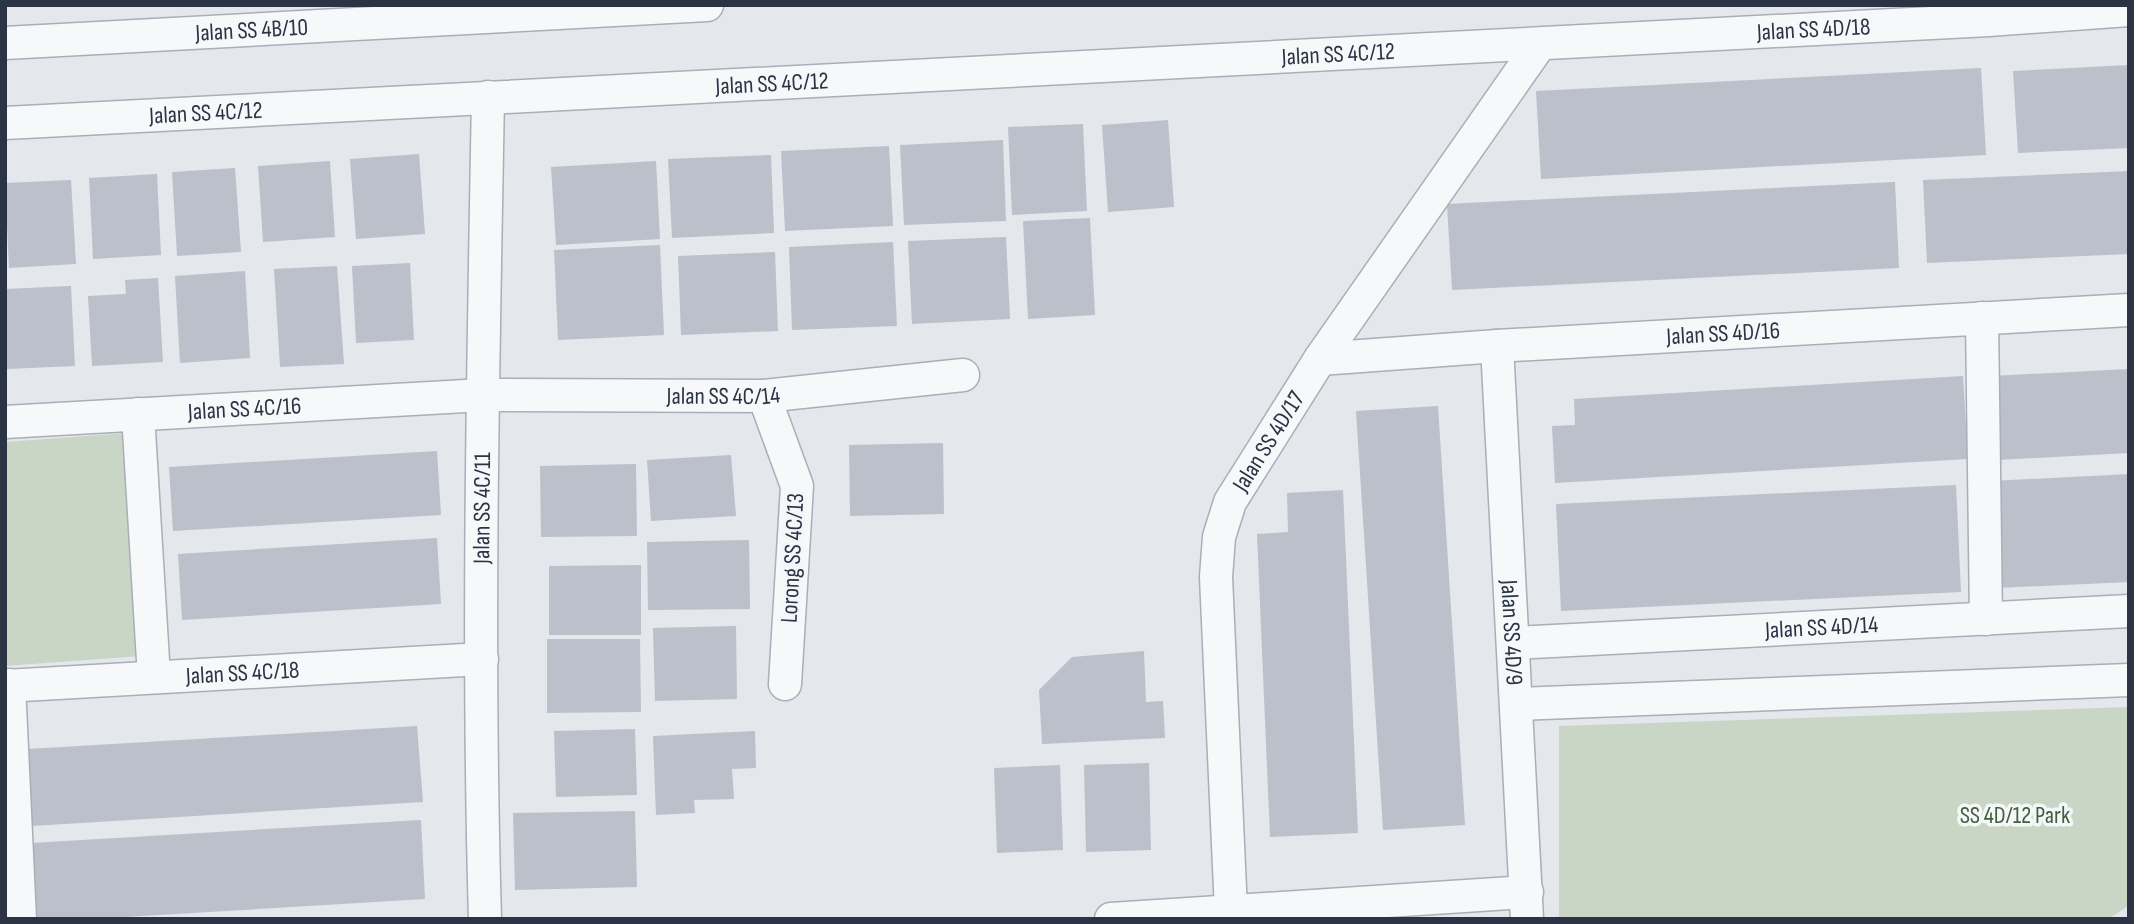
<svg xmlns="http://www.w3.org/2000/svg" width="2134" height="924" font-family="'Sofia Sans Condensed',sans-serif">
<rect width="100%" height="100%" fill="#e4e7ec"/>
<!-- green -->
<path fill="#c9d6c5" d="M127 433 141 656 5 666V442Z
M2129 707V905L2109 919H1559V726Z"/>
<!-- building -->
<path fill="#bbc0ca" d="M2129 65V148L2018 153 2013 71Z
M1981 68 1986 155 1541 179 1536 91Z
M1168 120 1174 207 1108 212 1102 125Z
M1083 124 1087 211 1012 215 1008 127Z
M1003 140 1006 221 904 225 900 145Z
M889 146 893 226 785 231 781 151Z
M419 154 425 234 356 239 350 159Z
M771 155 774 233 672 238 668 159Z
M330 161 335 237 263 242 258 166Z
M656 161 660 239 556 245 551 167Z
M235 168 241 252 177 256 172 172Z
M2129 171V254L1927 263 1923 180Z
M157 174 161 255 93 259 89 178Z
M71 180 76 264 9 268 5 183Z
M1895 182 1899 268 1452 290 1447 204Z
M1090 218 1095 315 1028 319 1023 221Z
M1006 237 1010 319 912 324 908 241Z
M893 242 897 326 792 330 789 247Z
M660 245 664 335 558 340 554 250Z
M775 252 778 331 681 335 678 256Z
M410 263 414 340 356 343 352 266Z
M337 266 344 364 280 367 274 269Z
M245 271 250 358 180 363 175 276Z
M158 278 163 362 92 366 88 296 126 294 125 280Z
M71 286 75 366 7 369 5 289Z
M2129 369V453L1997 460 1992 376Z
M1963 376 1968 459 1555 483 1552 426 1575 425 1574 399Z
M1438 406 1465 825 1383 830 1356 411Z
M943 443 944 514 850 516 849 445Z
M437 451 441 515 173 531 169 467Z
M731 455 736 516 651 521 647 460Z
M636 464 637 536 541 537 540 466Z
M2129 474V582L1996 588 1990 481Z
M1956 485 1961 592 1561 611 1556 504Z
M1343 490 1358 833 1270 837 1257 534 1288 532 1287 493Z
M437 538 441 604 182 620 178 554Z
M749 540 750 609 648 610 647 542Z
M641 565V635H549V566Z
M736 626 737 699 655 701 653 628Z
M547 639H640L641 712 547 713Z
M1144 651 1146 702 1163 701 1165 738 1042 744 1039 690 1072 657Z
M417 726 423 802 32 826 28 749Z
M635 729 637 795 556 797 554 731Z
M755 731 756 768 732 769 734 799 694 800 695 813 656 815 653 736Z
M1149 763 1151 850 1086 852 1084 765Z
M1060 765 1063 850 997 853 994 768Z
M635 811 637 887 515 890 513 813Z
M421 820 425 899 92 919H36L31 843Z"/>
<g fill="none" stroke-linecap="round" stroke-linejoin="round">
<defs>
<g id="minor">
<path id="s1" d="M5 43 707 5"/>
<path id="s2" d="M5 123 1989 20 2129 10"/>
<path d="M1982 318 1986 619"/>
<path id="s3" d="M1497 346 1527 919"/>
<path id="s4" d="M1320 359 1497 346 2129 310"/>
<path d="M764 396 797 486 785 684"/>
<path d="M138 414 154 677"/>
<path id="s5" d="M5 422 483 395 764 396 963 375"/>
<path id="s6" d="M1514 643 2129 611"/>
<path d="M9 685 20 919"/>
<path id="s7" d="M5 686 482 659"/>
<path d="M1517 704 2129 680"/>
<path id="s8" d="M1231 911 1216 577 1219 537 1230 502 1320 359 1540 44"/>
<path id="s9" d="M485 919C477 645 483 371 488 97"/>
<path d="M1111 919 1527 892"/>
</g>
</defs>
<!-- minor casing -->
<use href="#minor" stroke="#a9aeb7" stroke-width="35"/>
<!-- minor -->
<use href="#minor" stroke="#f7f8fa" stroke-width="32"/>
</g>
<g text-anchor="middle" stroke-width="7" stroke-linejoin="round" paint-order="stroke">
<!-- street labels -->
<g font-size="24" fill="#2b3445" stroke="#f4f6f9">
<text dy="8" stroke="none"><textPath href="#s1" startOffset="247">Jalan SS 4B/10</textPath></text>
<text dy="8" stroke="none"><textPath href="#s2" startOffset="1811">Jalan SS 4D/18</textPath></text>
<text dy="8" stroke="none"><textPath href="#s2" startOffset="1335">Jalan SS 4C/12</textPath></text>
<text dy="8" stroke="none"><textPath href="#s2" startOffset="768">Jalan SS 4C/12</textPath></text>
<text dy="8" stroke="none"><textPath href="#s2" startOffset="201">Jalan SS 4C/12</textPath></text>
<text dy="8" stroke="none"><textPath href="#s4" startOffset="404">Jalan SS 4D/16</textPath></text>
<text dy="8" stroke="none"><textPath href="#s5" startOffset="719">Jalan SS 4C/14</textPath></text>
<text dy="8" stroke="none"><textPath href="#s5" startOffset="240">Jalan SS 4C/16</textPath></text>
<text dy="8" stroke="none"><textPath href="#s8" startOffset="483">Jalan SS 4D/17</textPath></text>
<text dy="8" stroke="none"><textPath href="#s9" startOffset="411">Jalan SS 4C/11</textPath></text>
<text transform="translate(792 558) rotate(-87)" y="8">Lorong SS 4C/13</text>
<text dy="8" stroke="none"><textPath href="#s6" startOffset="308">Jalan SS 4D/14</textPath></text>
<text dy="8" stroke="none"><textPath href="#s3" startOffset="287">Jalan SS 4D/9</textPath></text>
<text dy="8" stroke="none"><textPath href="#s7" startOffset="238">Jalan SS 4C/18</textPath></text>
</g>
<!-- park labels -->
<g font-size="24" fill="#3f6138" stroke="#f4f6f9">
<text x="2015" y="823">SS 4D/12 Park</text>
</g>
</g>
<!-- border -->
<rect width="2134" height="924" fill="none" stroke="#2b3445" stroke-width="14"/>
</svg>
